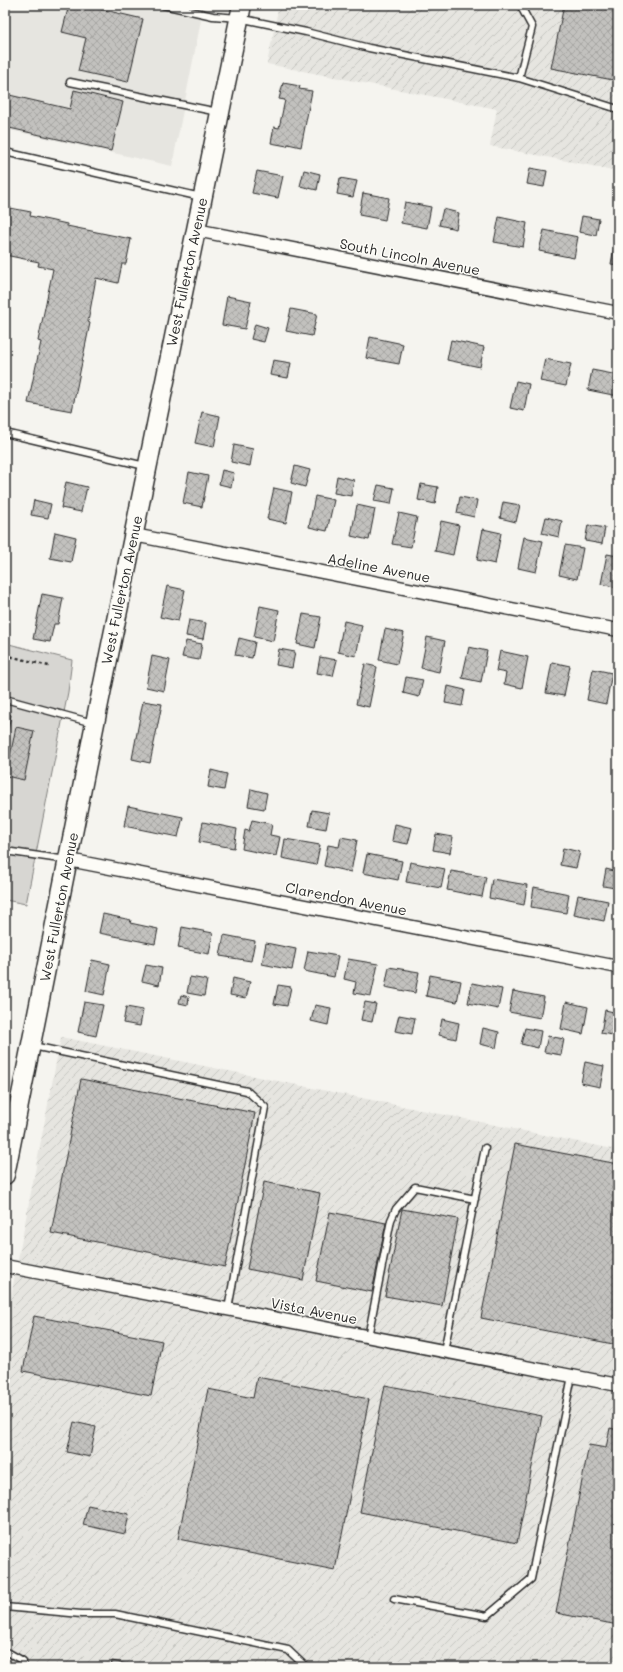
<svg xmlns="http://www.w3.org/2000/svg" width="623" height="1672" font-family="Mali,sans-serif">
<defs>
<pattern id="industrial-furrows" width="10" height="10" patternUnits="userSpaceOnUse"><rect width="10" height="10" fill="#e6e5e0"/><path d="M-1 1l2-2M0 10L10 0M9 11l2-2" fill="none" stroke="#c5c5c0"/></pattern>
<pattern id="building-cross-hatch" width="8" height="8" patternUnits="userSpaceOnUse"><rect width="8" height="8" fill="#c2c1be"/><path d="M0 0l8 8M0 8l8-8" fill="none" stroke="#a7a6a3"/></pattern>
</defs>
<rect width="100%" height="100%" fill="#f5f4ef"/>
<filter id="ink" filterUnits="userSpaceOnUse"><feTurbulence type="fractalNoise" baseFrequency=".025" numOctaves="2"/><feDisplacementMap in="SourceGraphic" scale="8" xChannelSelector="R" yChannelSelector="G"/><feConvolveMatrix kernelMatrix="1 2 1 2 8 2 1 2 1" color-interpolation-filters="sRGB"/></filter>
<g filter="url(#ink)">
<!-- built -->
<path fill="#e6e5e0" d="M5 5H204L172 166 5 129Z"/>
<!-- industrial -->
<path fill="url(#industrial-furrows)" d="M279 5H618V171L490 146 497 109 267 64Z
M61 1037 618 1150V1667H5V1327Z"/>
<!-- park -->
<path fill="#d7d6d2" stroke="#81807e" d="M5 643 72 660 68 692 26 904 5 900Z"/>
<!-- building -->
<path fill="url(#building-cross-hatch)" stroke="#2b2b2b" d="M69 5H101L100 9 143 19 128 82 78 71 86 38 62 32Z
M564 5H618V81L551 68Z
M283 83 300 86 299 89 312 91 301 147 288 144 287 146 271 143 274 127 279 128 285 100 279 99Z
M74 90 123 102 111 151 5 127V94L70 109Z
M530 168 547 171 544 187 527 184Z
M304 170 320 174 317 190 300 186Z
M257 171 283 176 278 198 252 193Z
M340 178 357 181 353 197 337 194Z
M363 193 389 198 385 220 359 215Z
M405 202 431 207 427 228 401 223Z
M5 207 31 212 30 216 67 224V226L131 239 126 264H122L118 283 96 278 88 322 90 323 72 411 28 403 41 342 38 341 53 269 38 266 39 262 5 255Z
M443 209 459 213 456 229 439 225Z
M582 216 599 219 596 235 579 232Z
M499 217 527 223 523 247 494 242Z
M544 230 578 237 574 258 539 251Z
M615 242 618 243V265L611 264Z
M227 296 251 301 245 329 222 325Z
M291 309 317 314 312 336 286 331Z
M5 317 8 318 5 329Z
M255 324 268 328 264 342 251 339Z
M370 337 403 344 399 364 366 358Z
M451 340 484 347 480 367 447 360Z
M545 359 571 364 566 386 540 381Z
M273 360 291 363 288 378 270 375Z
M592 370 618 375V396L588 390Z
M516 381 529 384 524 411 510 408Z
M202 412 220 416 214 447 195 443Z
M234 445 253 449 250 466 231 462Z
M295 466 310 470 305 487 291 483Z
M222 470 234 473 231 487 219 484Z
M189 472 208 476 202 507 183 503Z
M337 476 354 480 351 496 334 493Z
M66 482 87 487 81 512 61 508Z
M421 484 438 487 435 504 418 500Z
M378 485 394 488 391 504 374 501Z
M274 488 292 492 286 523 267 519Z
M315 496 334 500 327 531 309 527Z
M460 497 477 500 474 517 457 513Z
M34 500 51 504 48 518 31 515Z
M503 502 520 505 516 522 500 518Z
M357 505 375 509 369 540 351 536Z
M399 513 417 517 411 547 392 544Z
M546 517 562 521 559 537 542 533Z
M441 521 459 525 453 555 435 551Z
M588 525 605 528 602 544 585 541Z
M483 529 501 533 495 564 477 560Z
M55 532 76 537 71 562 50 558Z
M524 537 543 541 536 572 518 568Z
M565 545 583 548 577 579 559 575Z
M607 554 618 556V588L601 584Z
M167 586 185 590 178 621 160 617Z
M42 594 63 598 58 624H54L50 642 33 639Z
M260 606 279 610 273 641 254 637Z
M303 614 321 617 315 648 297 644Z
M189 620 206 623 203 639 186 636Z
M344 621 362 625 356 656 338 652Z
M385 629 404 633 397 664 379 660Z
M427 637 445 641 439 672 421 668Z
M239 638 255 642 252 658 235 655Z
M186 641 202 644 199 660 182 657Z
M469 647 487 651 481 682 462 678Z
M279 649 295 652 292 668 276 665Z
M500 651 528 657 522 688 504 684 506 673 496 671Z
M152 656 170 660 164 691 146 687Z
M320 657 337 660 333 676 317 673Z
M552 662 570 666 564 696 546 693Z
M365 664 377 667 369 707 356 704Z
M593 669 612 673 606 704 587 700Z
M406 677 423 680 419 697 403 693Z
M448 686 465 690 462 706 445 703Z
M143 701 162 704 150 763 132 759Z
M5 713 11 715 5 746Z
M16 727 34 731 24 780 6 776Z
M211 770 227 774 224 790 208 787Z
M251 789 267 793 264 809 248 806Z
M128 806 183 817 178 837 124 826Z
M312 810 329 813 326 829 309 826Z
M252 820 272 824 270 835 280 837 276 856 242 849 245 830 249 831Z
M203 822 237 829 234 848 199 842Z
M395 824 412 828 408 844 392 841Z
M436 834 453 837 450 853 433 850Z
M341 837 357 840 351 872 324 866 328 845 339 847Z
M285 839 320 845 316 865 282 858Z
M563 848 580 852 576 868 560 865Z
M367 854 402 861 398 880 363 873Z
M410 862 445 869 441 888 406 882Z
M606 869 618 872 615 888 603 886Z
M451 871 486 877 482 897 447 890Z
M492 879 527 885 524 905 489 898Z
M534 887 569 894 566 913 531 907Z
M578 895 608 901 604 921 574 915Z
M103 914 131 920 130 923 158 929 155 944 99 933Z
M182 927 213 933 209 954 178 948Z
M224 935 255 941 251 961 220 956Z
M266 943 296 949 292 970 262 964Z
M308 951 338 956 334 977 304 971Z
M348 959 378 964 371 996 354 993 356 982 344 979Z
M92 960 110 964 104 995 86 991Z
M146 965 162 968 159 985 142 981Z
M389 967 419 972 415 993 385 987Z
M430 975 461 981 457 1002 426 996Z
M190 977 207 980 204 996 187 993Z
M233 978 250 982 246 998 230 995Z
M472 983 502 989 498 1009 468 1003Z
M278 985 291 987 287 1006 274 1004Z
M513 991 544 997 540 1018 509 1012Z
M181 995 189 997 188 1005 179 1003Z
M84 1002 103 1005 96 1036 78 1032Z
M365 1002 376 1004 372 1022 361 1020Z
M566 1002 588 1007 583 1034 561 1029Z
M315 1005 331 1008 328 1025 311 1021Z
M126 1007 143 1010 140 1026 123 1023Z
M605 1010 618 1013V1036L601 1033Z
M399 1015 415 1018 412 1034 395 1031Z
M442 1019 459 1023 456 1039 439 1035Z
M483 1028 499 1032 496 1048 480 1044Z
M525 1028 541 1031 538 1048 521 1044Z
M548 1036 564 1039 561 1055 544 1052Z
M585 1062 604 1066 600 1087 581 1083Z
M81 1079 255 1113 225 1267 51 1233Z
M515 1144 618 1164V1345L481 1318Z
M264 1182 320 1193 303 1280 247 1269Z
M402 1209 458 1219 442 1306 385 1296Z
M330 1212 386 1223 372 1292 316 1281Z
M34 1316 162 1341 151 1396 23 1371Z
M257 1377 369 1399 335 1570 178 1539 208 1389 253 1398Z
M385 1385 542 1416 517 1543 360 1512Z
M74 1422 96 1427 90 1457 67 1452Z
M610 1428 618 1430V1625L556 1613 589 1445 606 1448Z
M88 1505 129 1514 125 1534 83 1525Z
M112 1661 142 1667H111Z
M5 1663 14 1664V1667H5Z"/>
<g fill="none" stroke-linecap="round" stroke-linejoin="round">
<defs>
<path id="lane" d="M163 5 186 10
M187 5 186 10 213 16 239 18 306 32 369 48 519 78 618 109
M519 78 532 27 520 5
M70 82 218 112
M5 152 201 197
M5 433 145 466
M5 699 93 723
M5 851 67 860
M33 1046 247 1091 265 1107 228 1309
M368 1337 391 1220 396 1209 415 1187 475 1199
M444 1351 485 1148
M394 1599 487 1616 531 1579 572 1376
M5 1607 81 1614H115L288 1650 306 1667
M5 1652 9 1653 23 1661V1667"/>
<path id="street" d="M196 230 618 313
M134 535 618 630
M69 860 618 967
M5 1266 618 1385"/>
<path id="secondary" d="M5 1175 95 723 242 5"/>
</defs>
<!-- lane casing -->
<use href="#lane" stroke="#2b2b2b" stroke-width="9"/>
<!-- street casing -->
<use href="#street" stroke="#2b2b2b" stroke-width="15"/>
<!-- secondary casing -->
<use href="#secondary" stroke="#2b2b2b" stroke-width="21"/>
<!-- path -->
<path stroke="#2b2b2b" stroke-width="2.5" stroke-dasharray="3 3" stroke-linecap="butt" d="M5 655 49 666"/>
<!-- lane -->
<use href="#lane" stroke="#fdfcf7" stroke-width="6"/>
<!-- street -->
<use href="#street" stroke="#fdfcf7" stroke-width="12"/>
<!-- secondary -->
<use href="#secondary" stroke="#fdfcf7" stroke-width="18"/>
</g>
</g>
<g text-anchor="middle" stroke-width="3" stroke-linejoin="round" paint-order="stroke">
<!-- street labels -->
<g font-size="14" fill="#2b2b2b" stroke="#fdfcf7">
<text transform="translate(410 257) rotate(11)" y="5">South Lincoln Avenue</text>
<text transform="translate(187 272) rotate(-78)" y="5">West Fullerton Avenue</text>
<text transform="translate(379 568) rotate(11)" y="5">Adeline Avenue</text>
<text transform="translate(122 590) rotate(-78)" y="5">West Fullerton Avenue</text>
<text transform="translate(346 899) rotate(11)" y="5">Clarendon Avenue</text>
<text transform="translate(59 907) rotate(-79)" y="5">West Fullerton Avenue</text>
<text transform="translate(314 1311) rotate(11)" y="5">Vista Avenue</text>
</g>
</g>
<!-- margin -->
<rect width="623" height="1672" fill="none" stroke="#fdfcf7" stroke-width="20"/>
<rect x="10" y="10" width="603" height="1652" fill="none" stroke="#2b2b2b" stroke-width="1.5" filter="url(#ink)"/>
</svg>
